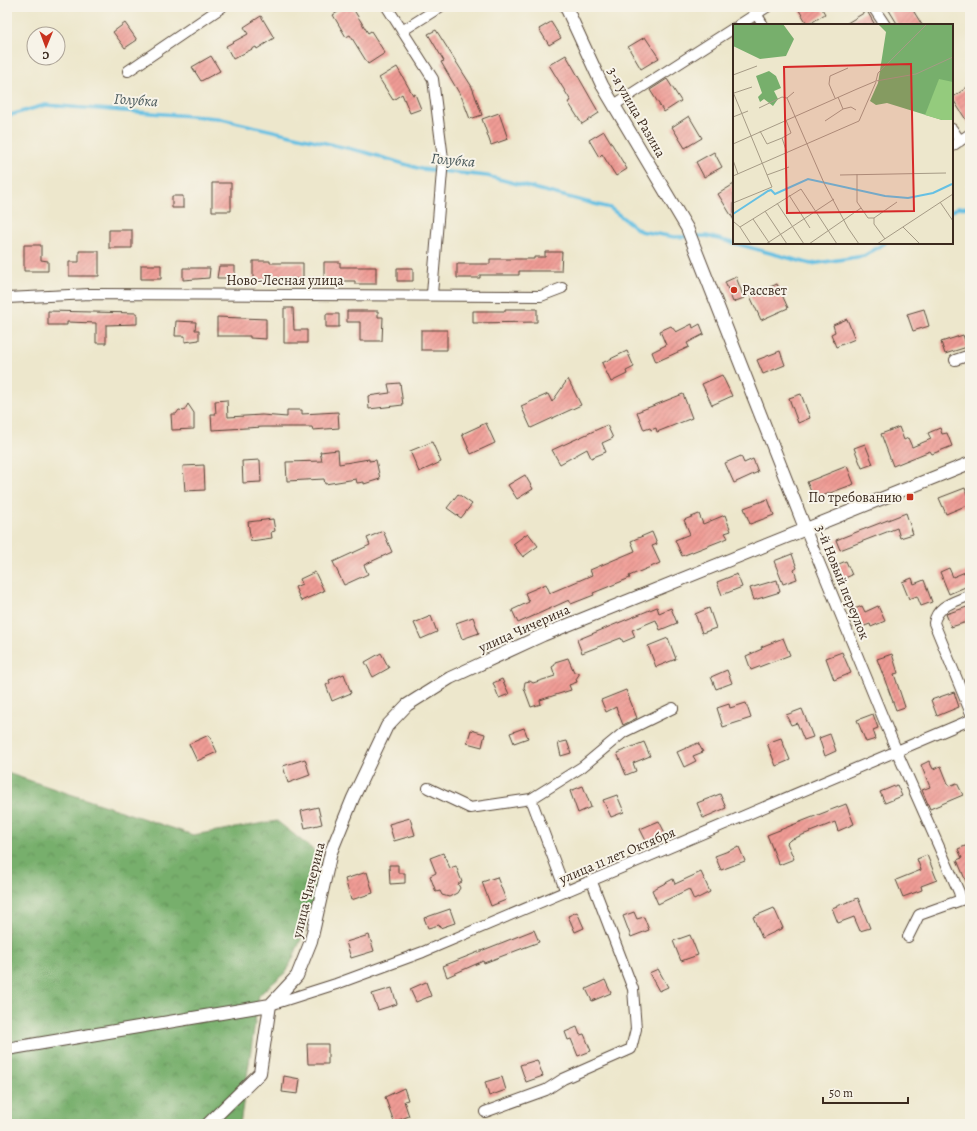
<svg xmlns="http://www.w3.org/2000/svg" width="977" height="1131" font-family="Alegreya,serif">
<defs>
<pattern id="forest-crowns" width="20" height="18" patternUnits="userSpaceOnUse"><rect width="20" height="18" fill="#77af6c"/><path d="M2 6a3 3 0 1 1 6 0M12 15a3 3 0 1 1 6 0" fill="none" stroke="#638f58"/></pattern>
<pattern id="building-hatch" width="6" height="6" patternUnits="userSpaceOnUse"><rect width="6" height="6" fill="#ef9b94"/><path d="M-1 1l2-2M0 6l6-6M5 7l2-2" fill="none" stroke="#c37f78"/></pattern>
</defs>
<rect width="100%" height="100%" fill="#f7f3e8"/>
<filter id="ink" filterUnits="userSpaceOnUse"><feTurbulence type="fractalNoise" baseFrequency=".025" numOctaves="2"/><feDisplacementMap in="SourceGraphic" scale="8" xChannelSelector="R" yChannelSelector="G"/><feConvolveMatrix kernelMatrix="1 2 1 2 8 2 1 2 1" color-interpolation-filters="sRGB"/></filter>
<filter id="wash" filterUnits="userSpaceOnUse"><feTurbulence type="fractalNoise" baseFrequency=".012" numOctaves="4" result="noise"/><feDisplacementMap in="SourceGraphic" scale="16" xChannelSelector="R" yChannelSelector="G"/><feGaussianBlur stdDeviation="0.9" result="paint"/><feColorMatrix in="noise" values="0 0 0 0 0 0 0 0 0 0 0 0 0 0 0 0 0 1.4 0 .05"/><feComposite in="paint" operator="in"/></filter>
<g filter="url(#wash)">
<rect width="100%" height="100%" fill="#ede7cc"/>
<!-- forest -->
<path fill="url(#forest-crowns)" stroke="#596c45" d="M7 773 193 835 277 821 322 857 310 919 287 971 259 995 240 1124H7Z"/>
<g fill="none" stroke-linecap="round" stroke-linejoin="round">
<!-- stream -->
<path stroke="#65c0e3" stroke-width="3.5" d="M7 116 45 105 217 118 364 152 421 169 487 176 610 208 640 231 674 237 707 236 811 264 864 256 885 243
M952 211 958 208 970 207"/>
</g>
<g id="blocks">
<!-- building -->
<path fill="url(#building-hatch)" d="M346 7H352L368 33 371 31 385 53 368 64 350 35 346 37 333 15Z
M797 7H821L825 14 808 25Z
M887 7H911L922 25H898Z
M867 11 875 25H844Z
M261 16 274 38 257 49 256 47 233 59 226 46 248 34 244 27Z
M551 22 561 38 549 45 539 29Z
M125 23 137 40 125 48 113 32Z
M436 30 472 87 482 115 470 119 462 98 441 62 444 61 428 34Z
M645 37 659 58 641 69 628 47Z
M566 55 599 113 582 124 568 102 571 101 549 65Z
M211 56 220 71 201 81 192 67Z
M397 67 413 95 415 94 421 109 410 113 402 94 393 100 379 78Z
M667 79 681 101 664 112 650 90Z
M970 85V126L952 98Z
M499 113 508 139 491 145 482 119Z
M689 116 702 138 685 148 672 127Z
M604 131 627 169 616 176 602 154 599 157 589 140Z
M714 152 722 167 704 177 696 162Z
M212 183H231V211H212Z
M734 184V220L718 194Z
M172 196H183V208H172Z
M109 230H132V248H109Z
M24 245H41V260L48 261V271H24Z
M79 251H99V276H69V262H79Z
M545 252H562L561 271H519V275H480V278H457V264H490V259H534V257H545Z
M253 261H270V263H303V279L253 280Z
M324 262H340V267H376V284H355V281H324Z
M141 265H161V279H141Z
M219 266H235V278H217Z
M183 268H210L209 278 183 280Z
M397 268H413V281H397Z
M736 277 744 298 733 302 725 282Z
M777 284 788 308 761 320 750 296Z
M284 308H293L294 330H307V343H284Z
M505 309H537V322L473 323V311H505Z
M924 309 929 326 913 331 907 314Z
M48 311 137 313V324L106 325V343H96V323L67 322V325H48Z
M347 311H378V317H383L382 341H360V322H347Z
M326 314H339V327H326Z
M217 317 266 319V339L250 338V336H217Z
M847 319 855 339 836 347 831 334 835 332 833 325Z
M176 321 196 322 195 330H199V340L185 342V336H175Z
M692 324 693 328 700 324 704 334 687 343 689 347 656 362 652 352 666 345 660 331 671 326 676 332Z
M421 330H447V350H421Z
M963 335 967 347 945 354 941 342Z
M627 351 634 367 626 371 627 374 611 382 602 363Z
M780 351 785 365 763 374 757 360Z
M722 375 732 396 712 405 702 384Z
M568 379 581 405 531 428 521 406 548 394 552 402Z
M400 383 403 405 369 409 368 396 390 393 388 384Z
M683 394 692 418 657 432 656 428 651 430 650 428 644 430 637 412Z
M801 394 810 418 798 423 789 398Z
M227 400 228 417 262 415 287 417V410H302V414L338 412 339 428 313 430 312 427H263L212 430 211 414H216L215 401Z
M188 404 194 413V429L172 430 171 414H176L179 410 184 411Z
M486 423 495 443 471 454 462 434Z
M607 425 613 438 602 443 606 452 591 458 587 449 560 464 552 450Z
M899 427 904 440 908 438 912 447 931 439 928 433 940 428 942 434 947 433 952 446 932 454 930 451 893 466 881 434Z
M432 442 441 462 419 472 410 451Z
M865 444 873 464 862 468 854 448Z
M338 450 339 464 369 459V461L376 460 380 479 364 484V482L357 483 356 479 325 484 324 479 287 481 286 462 322 461 320 452Z
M741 456 744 463 753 459 758 472 734 483 725 463Z
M260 460 261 482 243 483 242 461Z
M204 465 205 490 185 491 183 466Z
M847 466 854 484 814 499 807 482Z
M525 475 533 489 517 499 508 485Z
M965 488 970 504 946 514 939 498Z
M458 494 472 504 461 518 447 508Z
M768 499 774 515 750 524 744 508Z
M906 513 913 534 900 538 897 528 840 550 836 540Z
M699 514 703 524 725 515 731 531 725 533 728 538 682 556 675 540 690 534 684 520Z
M273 519 275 531 271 532 272 538 251 541 248 522Z
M383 531 392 552 364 565 368 574 344 585 333 562 370 545 367 538Z
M652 532 657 544 652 546 660 563 629 576 630 578 593 593 594 595 571 604 569 600 518 623 512 610 529 602 525 593 546 584 550 593 592 575 590 570 635 551 631 541Z
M528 533 538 546 523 557 513 544Z
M792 554 797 568 794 570 797 579 783 584 774 561Z
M846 561 852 575 840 580 834 566Z
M949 568 953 577 970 570V585L949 594 940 572Z
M315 572 324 591 301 601 295 587 302 584 300 579Z
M737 574 742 587 722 595 717 582Z
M912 578 914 584 924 580 932 602 921 606 917 596 909 599 902 582Z
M777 580 780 592 754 600 750 588Z
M862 606 865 612 878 606 885 621 871 627 870 624 859 628 852 610Z
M970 606V621L951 627 946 614Z
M657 607 659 613 671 608 677 623 660 630 656 620 632 630 635 637 623 642 621 638 582 653 577 640Z
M709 608 716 628 702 633 695 614Z
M431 616 437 632 421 639 414 623Z
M473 617 479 633 462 639 456 623Z
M668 638 676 659 656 667 648 646Z
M783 638 790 655 751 670 746 656 762 649 761 647Z
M842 652 851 673 834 680 826 658Z
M381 653 389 668 373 677 365 662Z
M892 654 898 673 894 674 905 707 896 710 877 659Z
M568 658 574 672 580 673 576 679 577 682 569 685 571 690 540 700 541 704 531 707 524 688 525 682 530 681 533 683 555 676 552 667 555 665V662Z
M727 670 732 683 716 689 711 677Z
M344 674 351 693 332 701 326 685 330 683 329 680Z
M502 679 509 694 499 698 493 683Z
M626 690 637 718 623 725 616 707 606 712 601 700Z
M954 692 959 707 937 716 931 700Z
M746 703 751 718 723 727 717 708 729 704 730 708Z
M802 709 813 737 804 740 797 723 791 725 786 715Z
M873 714 878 728 873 730 876 739 866 742 857 720Z
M524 728 528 738 514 743 510 733Z
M471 730 485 734 482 747 467 743Z
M830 734 836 751 825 756 819 738Z
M209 735 217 752 197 761 189 744Z
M781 738 790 760 776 766 767 743Z
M567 741 571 753 561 756 558 743Z
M644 742 650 756 633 763 636 771 626 775 617 753Z
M698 743 703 752 693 756 696 761 684 767 677 752Z
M305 759 310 775 288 783 283 766Z
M929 761 933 769 941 766 949 786 957 783 963 795 930 809 922 790 930 787 921 765Z
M897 785 902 796 885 803 880 792Z
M583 786 591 807 578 813 570 791Z
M720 794 726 808 703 818 697 803Z
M617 795 624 812 611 817 603 800Z
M846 804 854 824 838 831 835 822 790 840 787 843 794 859 779 865 767 835Z
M318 807 322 824 305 828 301 811Z
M410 818 415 835 394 841 389 824Z
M659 821 666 835 647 843 640 829Z
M970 844V891L957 860 962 858 958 849Z
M739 847 745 861 721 870 715 856Z
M443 853 450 868 456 866 462 882 458 884 460 888 457 893 449 897 442 895 440 891 436 892 430 876 436 873 430 858Z
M927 855 937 880 921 886 922 890 903 897 896 880 921 870 917 859Z
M389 865H398V873H405V883L390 884Z
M367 872 373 893 351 900 345 879Z
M701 872 710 892 694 900 689 889 658 904 652 890 673 879 675 884Z
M497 877 506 900 491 906 482 882Z
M858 898 870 928 860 931 854 917 838 923 832 908Z
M774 908 783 928 762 938 753 917Z
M450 909 455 923 440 928 439 925 428 928 424 918Z
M577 912 584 928 575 932 568 916Z
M634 912 637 919 644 917 649 930 631 937 623 916Z
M534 930 539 942 484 963 483 961 447 977 443 966Z
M369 935 374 951 351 958 346 942Z
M690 935 698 955 681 961 673 941Z
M658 969 668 987 659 991 649 973Z
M605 980 611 993 592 1001 586 989Z
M426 982 431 996 416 1002 410 989Z
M392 988 397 1004 378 1010 372 994Z
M577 1027 580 1035 584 1034 591 1051 578 1056 571 1039 568 1040 565 1032Z
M307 1044H328V1064H308Z
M537 1060 543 1076 526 1082 520 1065Z
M284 1076 300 1079 298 1094 282 1092Z
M502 1077 506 1090 489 1096 485 1082Z
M404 1088 408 1100 404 1101 409 1116 394 1122 385 1097Z"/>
</g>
</g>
<g filter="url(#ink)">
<use href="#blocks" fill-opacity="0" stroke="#564638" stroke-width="1"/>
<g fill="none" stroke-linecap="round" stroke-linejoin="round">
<defs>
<path id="minor" d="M387 7 433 79 443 159 432 294
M752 7 763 25
M873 7 885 25
M739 25 767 7
M402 31 440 7
M128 71 222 7
M614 105 734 28
M952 129 960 141
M952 146 970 134
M7 298 90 294 541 296 562 288
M955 360 970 355
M805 528 897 752 959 892 961 900 919 915 908 937
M970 595C955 602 937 605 934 623L970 711
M428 788 470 808 531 799
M566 892 531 799 582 767 624 732 673 708
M270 1005 336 984 423 952 970 720
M485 1112 546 1090 563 1079 631 1049 636 1029 633 989 592 882"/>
<path id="tertiary" d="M566 7 602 85 687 228 805 528
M270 1005 297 976 311 941 331 852 353 798 387 726 407 705 450 678 543 635 970 463
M7 1049 270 1005
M208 1124 260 1073 270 1005"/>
</defs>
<!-- minor casing -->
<use href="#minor" stroke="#564638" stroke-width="12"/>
<!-- tertiary casing -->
<use href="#tertiary" stroke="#564638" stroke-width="14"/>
<!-- minor -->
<use href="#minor" stroke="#fff" stroke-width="10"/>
<!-- tertiary -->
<use href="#tertiary" stroke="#fff" stroke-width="12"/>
</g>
</g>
<!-- markers -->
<g fill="#c8321e" stroke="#f7f3e8" stroke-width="1.5">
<circle cx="734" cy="290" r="4"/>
<rect x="906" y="493" width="8" height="8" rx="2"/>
</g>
<g text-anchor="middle" stroke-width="4" stroke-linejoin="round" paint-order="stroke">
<!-- street labels -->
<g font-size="14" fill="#3b2a1e" stroke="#f7f3e8">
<text transform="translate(637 112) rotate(60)" y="5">3-я улица Разина</text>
<text x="285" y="285">Ново-Лесная улица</text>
<text transform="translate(843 582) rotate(68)" y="5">3-й Новый переулок</text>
<text transform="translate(524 628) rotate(-24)" y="5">улица Чичерина</text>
<text transform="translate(617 855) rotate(-23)" y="5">улица 11 лет Октября</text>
<text transform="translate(308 890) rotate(-76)" y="5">улица Чичерина</text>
</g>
<!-- poi labels -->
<g font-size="14" fill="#3b2a1e" stroke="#f7f3e8" text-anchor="start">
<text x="742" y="295">Рассвет</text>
<text x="902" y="502" text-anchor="end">По требованию</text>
</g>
<!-- water labels -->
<g font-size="15" font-style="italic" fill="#485759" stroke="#f7f3e8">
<text transform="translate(136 100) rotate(4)" y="5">Голубка</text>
<text transform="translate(453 160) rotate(5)" y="5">Голубка</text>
</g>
</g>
<!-- overview -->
<g transform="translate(733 24)">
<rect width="220" height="220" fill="#ede7cc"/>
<path d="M0 0H50L61 15 53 32 27 35 0 22ZM145 0H220V96H209L154 79 143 81 137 77 145 59 153 8ZM36 47 43 52 48 64 41 67 45 75 40 82 31 75 27 78 25 73 29 69 23 52Z" fill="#77af6c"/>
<path d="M206 55 220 58V96H209L192 91Z" fill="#94cb7d"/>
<path fill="none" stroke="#65c0e3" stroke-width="2" d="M0 190 35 167 38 166 42 170 75 155 152 172 175 174 200 169 219 160"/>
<path fill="none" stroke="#a69b86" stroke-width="1" d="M0 51 24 42M143 57 145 49 194 0M0 68 39 163 0 179M61 68 54 74 91 159 115 204 126 220M1 69 19 63M102 74 96 60 97 52 115 44M26 84 49 73 54 74M110 85 118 83 123 86M0 93 15 87M92 97 110 85 105 73M27 107 34 120 49 114 58 109 53 96M49 114 54 129M0 120 124 65 143 57 183 50 220 33M0 136 5 150M124 150V178L135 194H141V200L152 215M34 151 56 143M107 151 213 149M0 152 126 97 143 58M56 171 77 204M207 178 220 197M44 179 71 220M32 187 54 220M141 194 164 178M20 195 37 220M1 198 7 203 68 165 104 220M7 203 18 220M170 203 187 220M33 220 101 175M76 220 128 184M144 220 220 170"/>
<path fill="#d62828" fill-opacity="0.15" stroke="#d62828" stroke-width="2" d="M178 40 181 187 54 189 51 43Z"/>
<rect width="220" height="220" fill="none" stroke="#3b2a1e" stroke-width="2"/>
</g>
<!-- margin -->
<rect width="977" height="1131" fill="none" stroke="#f7f3e8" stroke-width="24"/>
<!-- north arrow -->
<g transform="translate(46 46) rotate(181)"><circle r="19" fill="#f7f3e8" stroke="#aca397"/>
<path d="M0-3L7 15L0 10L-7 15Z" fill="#c8321e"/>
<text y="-6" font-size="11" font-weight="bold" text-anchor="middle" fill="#3b2a1e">С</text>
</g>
<!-- scale -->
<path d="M823 1097v6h85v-6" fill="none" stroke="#3b2a1e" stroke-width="2"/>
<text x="829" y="1097" font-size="12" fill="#3b2a1e" stroke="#f7f3e8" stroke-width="3" paint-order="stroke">50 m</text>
</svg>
